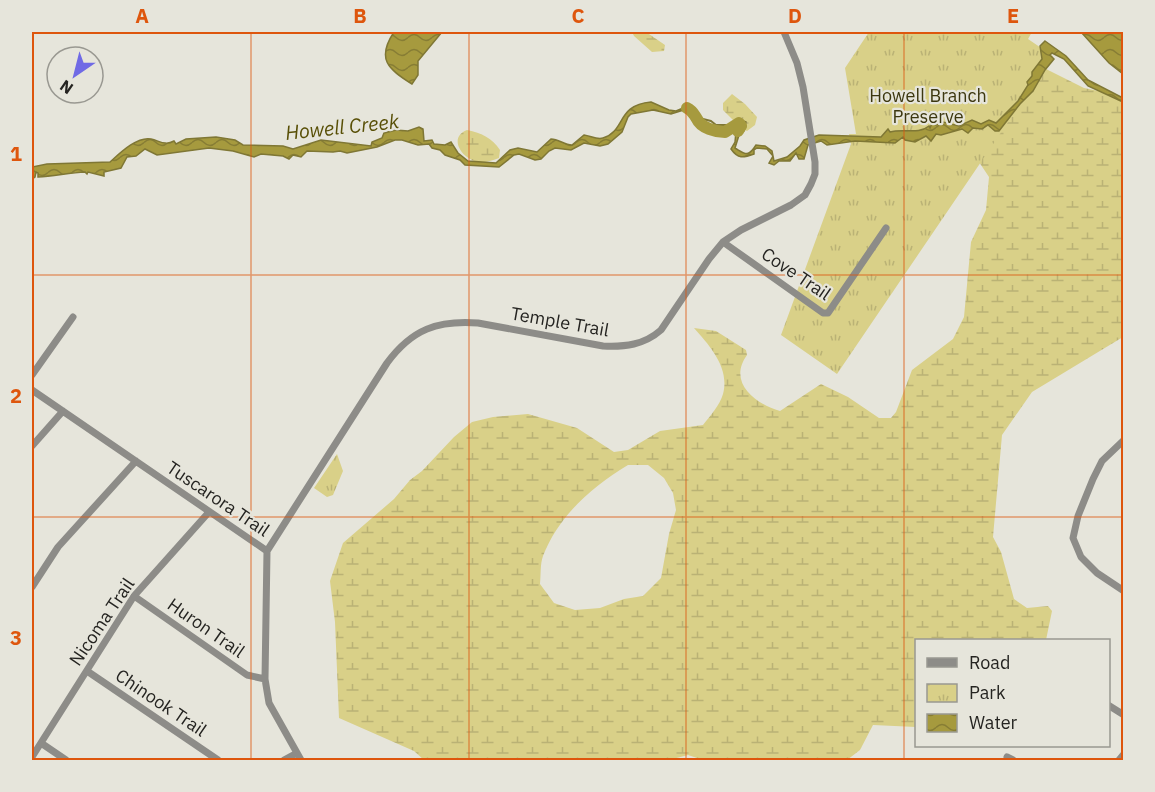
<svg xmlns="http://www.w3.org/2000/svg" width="1155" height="792" font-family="'IBM Plex Sans',sans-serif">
<defs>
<pattern id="wetland-marsh" width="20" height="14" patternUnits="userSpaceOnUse" patternTransform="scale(1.5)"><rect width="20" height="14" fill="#d9d088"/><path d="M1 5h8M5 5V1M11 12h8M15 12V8" fill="none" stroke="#bab275"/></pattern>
<pattern id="park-tufts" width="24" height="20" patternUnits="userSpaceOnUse" patternTransform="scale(1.5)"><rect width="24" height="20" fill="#d9d088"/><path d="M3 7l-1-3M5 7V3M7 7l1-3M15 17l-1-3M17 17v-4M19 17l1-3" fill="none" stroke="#bab275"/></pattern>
<pattern id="water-waves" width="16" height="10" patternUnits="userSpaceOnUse" patternTransform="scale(1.5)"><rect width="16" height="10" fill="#a69a3e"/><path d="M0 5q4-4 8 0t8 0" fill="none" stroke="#877d34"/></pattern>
</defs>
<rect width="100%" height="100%" fill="#e6e5db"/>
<!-- wetland -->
<path fill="url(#wetland-marsh)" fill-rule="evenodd" d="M632 32H646L665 45 664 51 652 52 634 36Z
M1044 68 1084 88 1108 93 1123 100V337L1032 392 1002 435 993 537 1001 552 1014 599 1027 608 1048 606 1052 611 1046 640H916V727L873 725 860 750 847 760H703L688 755 669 760H424L414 751 339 718 335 622 330 581 343 543 394 499 410 480 422 471 454 437 472 422 493 417 528 414 577 428 614 452 628 450 660 431 703 425C710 416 720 405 723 394 730 368 710 346 694 328L716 331 746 350 747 355C727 383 756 404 780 411L821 384 848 397 879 418H891L896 412 912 370 953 339 964 317 971 242 986 210 989 177 969 147ZM628 465H648L664 478 673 493 676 510 669 534 661 578 643 596 624 599 600 608 575 610 554 603 540 584C541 575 540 564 543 556 559 515 592 487 628 465Z
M732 94 745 104 757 117 755 125 747 131 745 130V121L735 122 723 110V103Z
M467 130C482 133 492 138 500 150L499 158C493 160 486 163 479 162 463 160 447 138 467 130Z"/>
<!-- park -->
<path fill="url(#park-tufts)" d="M869 32H1032L1028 39 1053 56 837 374 781 335 851 144 849 134H856L845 68Z
M337 454 343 471 333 495 327 497 314 488Z"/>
<!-- water -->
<path fill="url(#water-waves)" stroke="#7f7735" stroke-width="1.5" d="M394 32H442L418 61V75L412 84C388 69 376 59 394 32Z
M1081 32H1123V74L1109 63Z
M1045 41 1066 56 1088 80 1123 98V102L1088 86 1064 59 1052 53 1050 55 1054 59 1045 70 1033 91 1020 104 999 131H995L988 125 982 129 973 128 968 133 962 129 941 135 936 134 931 141 926 136 915 142 905 140 903 137 895 143 855 141 827 145 821 141 808 145 804 159H799L796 153 790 161H779L774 165 769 163 773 156 767 149 757 148 754 150V154C743 158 738 159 731 149L735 142 736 131 739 126 735 127 734 123 741 120 746 122 744 131 740 132 735 148C745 154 748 158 756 145L765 146 772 151 774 161 787 157 800 146 804 140 819 135 881 137 888 129 890 132C904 128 918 135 929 126L930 128 932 123 936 125 943 122 959 126 972 120 981 124 989 120 996 123 1018 101 1028 85 1027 82 1032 76V72L1042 59 1040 46Z
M651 102 669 110 676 111 688 106 698 116 695 118 687 109 671 114 653 110 631 114 628 117 622 132 608 144 600 146 584 143 571 150 555 148 549 151 541 159 535 160 519 154 514 155 499 167 465 165 460 160 445 155 440 150 432 148 429 144 418 145 402 140H395L377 147 347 153 340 151 333 152 307 151 301 157 293 155 289 159 283 156 261 154 254 157 233 151 209 148 157 155 145 149 136 156 127 157 121 168 104 172V176L88 172 87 174 85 172C69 173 54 176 38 177V173L36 172 35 177 32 179V167L47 164 110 162C119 154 137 136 151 139 160 141 165 146 174 141L176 144 186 139 216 137 235 140 243 145 283 146 293 149 321 140 371 146 372 142 382 138 384 133 396 130 408 131 419 127 423 129 424 141 432 140 434 144 445 145 451 142 458 153 468 161 496 163 510 150 518 148 537 152 551 139C559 139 564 145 572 145L584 135C591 136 597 140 603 138 626 131 616 105 651 102Z"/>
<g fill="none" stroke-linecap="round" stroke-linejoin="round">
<!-- stream -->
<path stroke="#7f7735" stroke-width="2" d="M696 114 699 118 711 121 716 125H736"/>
<!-- river -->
<path stroke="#a69a3e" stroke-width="12" d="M687 108C693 111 693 113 697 119 701 128 716 132 725 132L739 123 741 126 738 131"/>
<!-- minor -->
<path stroke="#8d8c88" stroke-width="7" d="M723 242 823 313H828L886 228
M32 375 73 317
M32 390 267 551
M1124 440 1102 461 1093 479 1078 516 1073 538 1081 557 1097 573 1124 591
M32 446 63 411
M267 551 387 363C412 329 438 320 478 323L603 346C625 347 644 345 661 330L709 259 723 242 741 230 791 205 805 195 811 184 815 174V162L803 87 797 63 784 32
M267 551 265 679 269 703 301 760
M32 587 58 547 136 461
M134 596 247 675 265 679
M87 671 218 760
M1108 705 1124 715
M41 743 66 760
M32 757 134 596 209 512
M1007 757 1013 760
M284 760 297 753
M1119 760 1124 754"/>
</g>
<!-- grid -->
<path fill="none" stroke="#de560d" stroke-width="1.5" stroke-opacity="0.55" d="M251 32V760M469 32V760M686 32V760M904 32V760M32 275H1124M32 517H1124"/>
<g text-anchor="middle" stroke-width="4.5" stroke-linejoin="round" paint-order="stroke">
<!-- park labels -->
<g font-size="18" fill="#3c370f" stroke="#e6e5db">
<text x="928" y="102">Howell Branch<tspan x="928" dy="21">Preserve</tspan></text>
</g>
<!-- street labels -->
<g font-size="18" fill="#252421" stroke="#e6e5db">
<text transform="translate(796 274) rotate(34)" y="6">Cove Trail</text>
<text transform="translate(560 322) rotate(10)" y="6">Temple Trail</text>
<text transform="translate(218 499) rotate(34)" y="6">Tuscarora Trail</text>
<text transform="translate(102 622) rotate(-56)" y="6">Nicoma Trail</text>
<text transform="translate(206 628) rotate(35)" y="6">Huron Trail</text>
<text transform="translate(161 703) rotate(34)" y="6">Chinook Trail</text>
</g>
<!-- water labels -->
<g font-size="20" font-style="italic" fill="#584f06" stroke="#e6e5db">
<text transform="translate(342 127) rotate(-6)" y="7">Howell Creek</text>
</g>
</g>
<!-- border -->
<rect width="1155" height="792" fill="none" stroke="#e6e5db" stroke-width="66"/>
<!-- legend -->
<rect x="915" y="639" width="195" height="108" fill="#e6e5db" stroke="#999891" stroke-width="1.5"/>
<rect x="927" y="658" width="30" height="9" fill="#8d8c88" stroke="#999891" stroke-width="1.5"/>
<text x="969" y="669" font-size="18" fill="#252421">Road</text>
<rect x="927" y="684" width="30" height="18" fill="url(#park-tufts)" stroke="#999891" stroke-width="1.5"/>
<text x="969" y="699" font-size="18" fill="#252421">Park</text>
<rect x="927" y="714" width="30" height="18" fill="url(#water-waves)" stroke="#999891" stroke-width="1.5"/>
<text x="969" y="729" font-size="18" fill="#252421">Water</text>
<!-- north arrow -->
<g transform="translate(75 75) rotate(215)"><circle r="28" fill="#e6e5db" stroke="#999891" stroke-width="1.5"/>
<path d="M0-4.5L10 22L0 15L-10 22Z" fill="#706ae5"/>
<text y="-9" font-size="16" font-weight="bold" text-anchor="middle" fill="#252421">N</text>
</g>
<rect x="33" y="33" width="1089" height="726" fill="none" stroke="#de560d" stroke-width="2"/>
<g font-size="20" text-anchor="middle" font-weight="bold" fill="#de560d">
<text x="142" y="23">A</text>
<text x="360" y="23">B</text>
<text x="578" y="23">C</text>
<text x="795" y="23">D</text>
<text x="1013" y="23">E</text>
<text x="16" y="161">1</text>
<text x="16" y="403">2</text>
<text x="16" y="645">3</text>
</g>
</svg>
